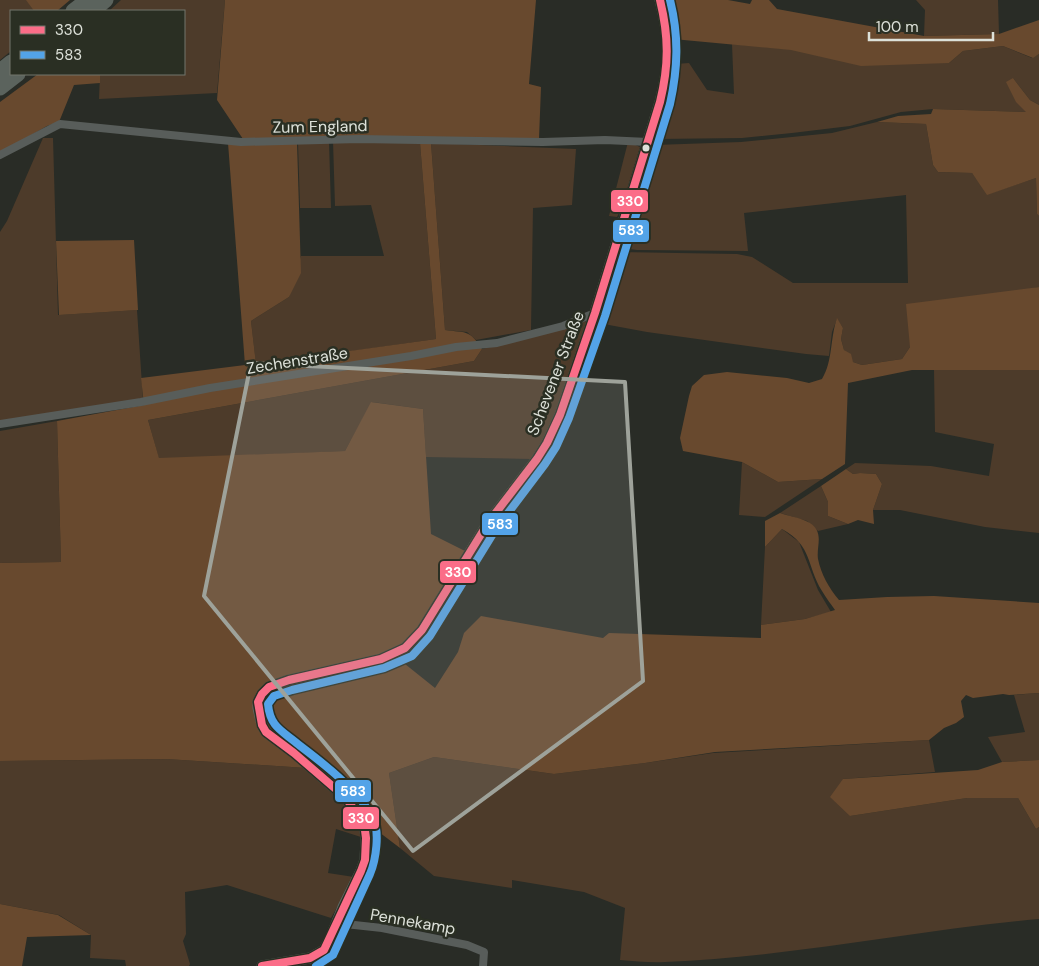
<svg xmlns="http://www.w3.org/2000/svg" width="1039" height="966" font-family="'DM Sans',sans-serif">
<rect width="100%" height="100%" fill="#292c26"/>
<!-- green -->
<path fill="#4d3b2a" d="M0 0H27L34 11H11V51L0 60Z
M121 0H225L217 93 99 99 100 74H184V11H109Z
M916 0H998L999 34 924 36 925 10Z
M732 44 949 63 963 51 1003 46 1032 58 1039 54V105L1030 100 1013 78 1027 112 933 109 901 112 850 126 792 133 742 138 656 139 672 87 676 64 689 63 707 90 734 94Z
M877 122 926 124 933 165 938 172 972 173 988 194 1036 178 1037 214 1039 216V287L1017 291 910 347 902 359 862 365 853 362 844 350 841 339 843 328 837 319 832 332 829 356 806 354 647 332 609 325 596 320 619 252 737 254 752 257 793 283H908L906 195 744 213 748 251 637 250 622 248 632 211 655 145 741 142 832 133Z
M43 138H53L58 315 137 310 143 400 0 421V232L7 221Z
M329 141 331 208H300L298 143Z
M333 141 420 143 436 339 256 365 251 321 289 297 301 256H384L371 205 335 206Z
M628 142 640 147 621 209 617 217 609 216Z
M431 143 576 149 572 205 533 208 531 330 476 340 467 332 445 330Z
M587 321C572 368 559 417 532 459L426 457 423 409 372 402 345 451 159 459 148 420 474 361 482 349 533 337Z
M934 369 1039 370V533L985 527 900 510H873L882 484 876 474 860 473 853 474 846 469 855 463 931 466 989 476 994 444 935 432Z
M57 421 61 562 0 563V431Z
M742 462 778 482 822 479 765 517 739 515Z
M821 486 828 502V516L848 524 818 531 807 521 780 513Z
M782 529 799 542 818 590 831 612 805 619 761 625 765 547Z
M1039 693V760L1002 762 988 737 1025 732 1014 695Z
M929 740 935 772 843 779 850 816 967 798H1018L1036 829 1039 827V919C914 930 791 957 665 962 650 963 635 961 620 960L625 908 584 892 512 880V888L434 876 400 848 389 773 434 757 554 774 645 763 713 753Z
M166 759 307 768 343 799 361 825 364 838 336 829 328 873 354 877 331 918 227 885 185 892 186 934 183 941 190 964 189 966H126L125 960 90 958 91 935 59 915 0 904V761Z"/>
<!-- forest -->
<path fill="#68492e" d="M26 0H70L57 11H34Z
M225 0H536L529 84 541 87 539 139H243L217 100Z
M667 0H728L750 4 752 0H769L777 9 924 36 999 34 1039 20V54L1033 58 1003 46 963 51 949 63 861 66 791 50 673 39Z
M38 74H100V83L74 85 59 122 47 126 0 153V102Z
M1013 78 1030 100 1039 105V216L1037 214 1036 178 987 195 972 173 938 172 933 165 926 124 877 122 898 116 931 114 933 109 1026 112 1016 102 1006 82Z
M297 142 301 273 289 297 251 321 256 364 436 339 420 143H431L445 330C466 333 469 329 482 349L474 361 148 420 159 458 345 451 371 402 423 409 431 534 465 551 418 630 403 646 379 657 269 685 258 719 307 768 166 759 0 761V563L61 562 57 421 144 405 141 378 245 365 228 143Z
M134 240 138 310 59 315 56 241Z
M1039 287V370H912L848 383 845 464 822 479 778 482 742 462 683 451 680 438 689 396 692 386 704 375 727 372 787 378 809 383 822 379C833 361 830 338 837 318L843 328 841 339 844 350 851 354 853 362 862 365 902 359 910 347 906 304Z
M846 469 853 474 860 473 876 474 882 484 873 510 874 524 858 520 848 524 828 516V502L821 486Z
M780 513C788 516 798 517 806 521 826 530 816 545 818 559 821 574 829 588 839 600L887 597 934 596 1039 603V693L1009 695 1003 694 973 698 966 695 961 701 964 717 956 723 944 728 929 740 715 752 645 763 554 774 434 757 389 773 400 848 367 823 263 724 264 696 270 689 395 656 435 688 458 652 464 633 481 616 603 638 609 633 761 638V625L805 619 835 610C831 604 826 598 822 591 806 565 813 546 782 529L765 547V521Z
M1039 760V827L1036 829 1018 798H967L850 816 830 797 843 779 978 770 1002 762Z
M0 904 58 915 91 935 27 937 22 966H0Z"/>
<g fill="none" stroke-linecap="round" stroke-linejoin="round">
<!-- street -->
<path stroke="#585d5a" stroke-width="8" d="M0 155 60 124 241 142 359 139 543 142 605 140 648 142
M0 424 141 402 210 388 411 356 456 347 497 343 563 326 595 313
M336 923 382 928 467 945 484 952 483 966"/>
<!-- secondary -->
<path stroke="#606964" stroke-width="11" d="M262 966 310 958 324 950 330 939 343 907 361 871 365 860 366 838 364 823 345 797 294 753 266 732 262 725 258 708V702L262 694 269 687 289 680 381 659 405 648 422 630 488 523 537 459 547 443 560 415 595 313 660 102C670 63 670 39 660 0"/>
<!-- highway -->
<path stroke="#5b635d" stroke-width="15" d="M73 11 87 0
M93 11 106 0
M0 71 11 62
M0 88 18 74"/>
<defs>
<path id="bus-1" d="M262 966 310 958 324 950 361 871 365 860 366 838 364 823 345 797 294 753 266 732 262 725 258 702 262 694 269 687 289 680 381 659 405 648 422 630 488 523 537 459 547 443 560 415 595 313 660 102C669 65 669 37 660 0"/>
<path id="bus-2" d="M316 966 333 955 370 874C376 860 380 832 373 818 358 790 324 764 299 745 283 731 270 728 268 704L274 696 292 690 384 668 412 656 430 636 496 529 545 464 556 447 569 418 605 316 670 104C678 68 679 36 670 0"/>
</defs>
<!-- bus-1 casing -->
<use href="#bus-1" stroke="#2a2f23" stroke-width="11"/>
<!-- bus-2 casing -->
<use href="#bus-2" stroke="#2a2f23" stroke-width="11"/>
<!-- bus-1 -->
<use href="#bus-1" stroke="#fb6d88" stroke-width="8"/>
<!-- bus-2 -->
<use href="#bus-2" stroke="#53a3e8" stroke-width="8"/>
</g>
<!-- marked area -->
<path fill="#9ea29a" fill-opacity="0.2" stroke="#9ea29a" stroke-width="4" stroke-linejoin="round" d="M251 363 625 382 643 681 413 851 204 596Z"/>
<!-- markers -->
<circle fill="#dde1d9" stroke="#2a2f23" stroke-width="2" cx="646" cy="148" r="4.5"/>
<g text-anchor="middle" stroke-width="5" stroke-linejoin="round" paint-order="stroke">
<!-- street labels -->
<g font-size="16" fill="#dde1d9" stroke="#2a2f23">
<text transform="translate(320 126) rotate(-1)" y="6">Zum England</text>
<text transform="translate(297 360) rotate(-9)" y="6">Zechenstraße</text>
<text transform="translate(555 373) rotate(-69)" y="6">Schevener Straße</text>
<text transform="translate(413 921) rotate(10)" y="6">Pennekamp</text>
</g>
</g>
<g stroke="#2a2f23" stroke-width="2">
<rect x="610" y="189" width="39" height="24" rx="5" fill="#fb6d88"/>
<rect x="612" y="219" width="38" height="24" rx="5" fill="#53a3e8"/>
<rect x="481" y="512" width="38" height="24" rx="5" fill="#53a3e8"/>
<rect x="439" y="560" width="38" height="24" rx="5" fill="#fb6d88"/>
<rect x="334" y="779" width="38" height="24" rx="5" fill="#53a3e8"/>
<rect x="342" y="806" width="38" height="24" rx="5" fill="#fb6d88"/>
</g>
<g font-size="14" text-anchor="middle" font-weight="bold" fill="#fff">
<text x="630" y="206">330</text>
<text x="631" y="235">583</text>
<text x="500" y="529">583</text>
<text x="458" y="577">330</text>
<text x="353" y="796">583</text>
<text x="361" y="823">330</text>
</g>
<!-- legend -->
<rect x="10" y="10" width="175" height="65" fill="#2a2f23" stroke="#72766c"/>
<rect x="20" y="26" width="25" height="8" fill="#fb6d88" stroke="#72766c"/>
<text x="55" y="35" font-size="15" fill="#dde1d9">330</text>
<rect x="20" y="51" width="25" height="8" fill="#53a3e8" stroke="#72766c"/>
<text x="55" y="60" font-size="15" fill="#dde1d9">583</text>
<!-- scale -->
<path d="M869 32v8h124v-8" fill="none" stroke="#dde1d9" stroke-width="2.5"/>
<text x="876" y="32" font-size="15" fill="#dde1d9" stroke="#2a2f23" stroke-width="4" paint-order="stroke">100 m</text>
</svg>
